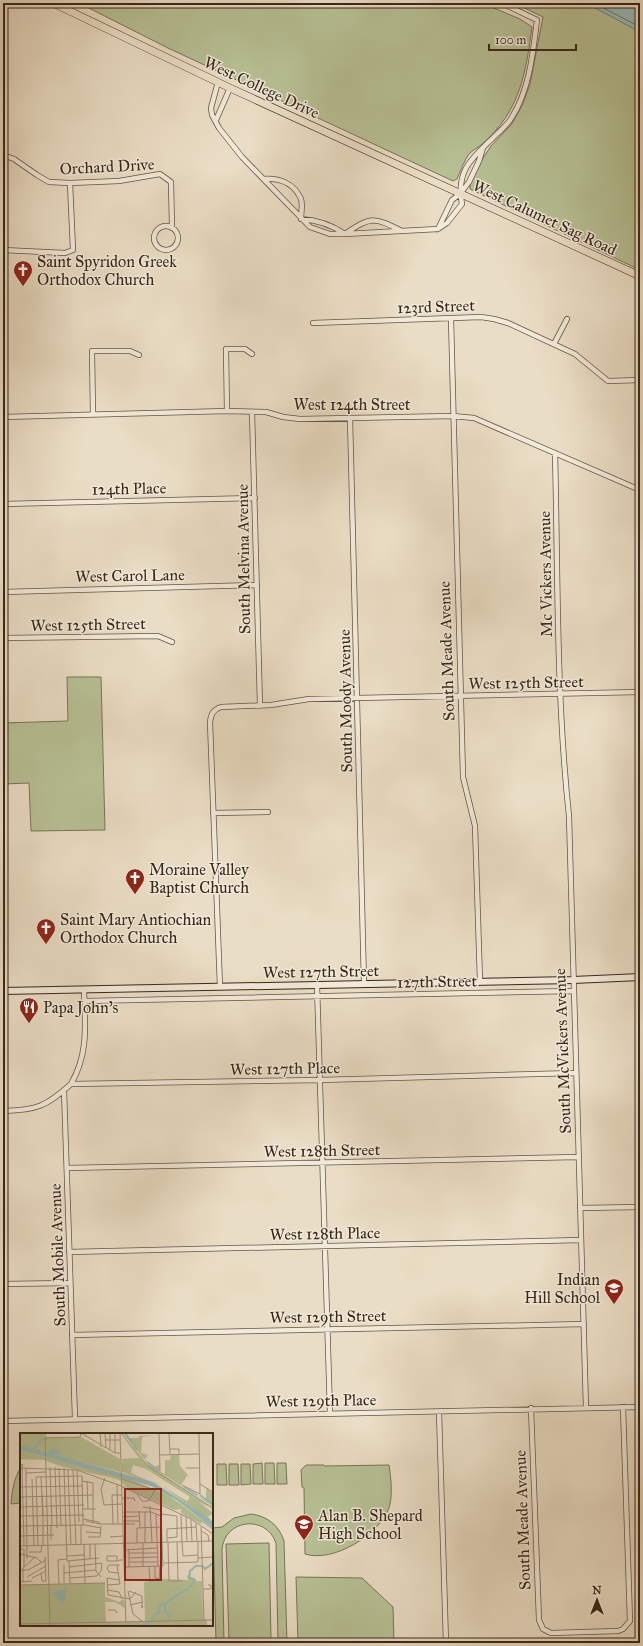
<svg xmlns="http://www.w3.org/2000/svg" width="643" height="1646" font-family="'IM FELL Great Primer',serif">
<rect width="100%" height="100%" fill="#eaddc5"/>
<filter id="stains"><feTurbulence type="fractalNoise" baseFrequency=".005" numOctaves="4"/><feColorMatrix values="0 0 0 0 .2 0 0 0 0 .09 0 0 0 0 .02 0 0 0 .5 -.17"/></filter>
<radialGradient id="worn" r=".72"><stop offset=".6" stop-color="#630" stop-opacity="0"/><stop offset="1" stop-color="#630" stop-opacity=".3"/></radialGradient>
<!-- green -->
<path fill="#b7c195" stroke="#787457" d="M79 3H482L520 19 532 27C527 64 522 101 496 130 492 135 487 140 481 145 477 148 473 150 469 154 464 161 461 170 457 179L453 181 168 48Z
M514 3H586L640 31V270L470 189V184L483 158 491 146 511 125 522 106 530 84 543 17Z
M67 677H101L105 830 31 831 29 783 3 784V723L68 721Z
M262 1463 263 1484H253V1464Z
M274 1463 275 1484H265V1463Z
M277 1463H286L287 1484H277Z
M217 1464H226L227 1485H217Z
M229 1464H238L239 1485H229Z
M241 1464H250L251 1484 241 1485Z
M306 1465H324L325 1466 389 1465C391 1479 393 1495 389 1508 379 1535 333 1563 305 1554L304 1488 302 1487 301 1470Z
M21 1467V1503L11 1504C12 1491 14 1478 21 1467Z
M251 1514C267 1516 279 1525 284 1541L287 1643H278L276 1543C266 1514 224 1519 222 1550L224 1643H216L213 1528 222 1527 234 1518Z
M269 1543 271 1639 229 1640 226 1544Z
M296 1577 362 1578 393 1607 394 1643H298Z"/>
<!-- water -->
<path fill="#98bbb8" stroke="#728078" d="M586 3H640V31H638Z"/>
<g fill="none" stroke-linecap="round" stroke-linejoin="round">
<!-- shore -->
<path stroke="#687168" stroke-width="1" d="M594 3 640 27"/>
<defs>
<path id="street" d="M218 82 211 108 212 115 219 128 242 157 310 227 330 234H345L438 229 447 223 462 204C455 168 475 156 498 133 503 128 509 123 512 117 530 88 533 52 537 20L502 3
M216 120 230 88
M3 155 14 159 37 175 49 182 70 183 119 181 160 174 171 182 172 228
M264 179C279 178 294 183 301 199 303 204 301 213 301 219 317 220 332 225 345 234 371 216 374 217 402 231
M154 238a12 12 0 1 1 24 0a12 12 0 1 1-24 0Z
M438 229 452 200 460 194 469 182 479 161 483 148
M3 250 65 253 73 250 70 183
M451 319 463 777 475 826 480 981
M313 323 481 317 494 319 508 323 575 354 608 381 640 380
M554 344 567 319
M227 411 226 349H245L252 354
M252 412 260 706
M93 415 92 351H130L139 355
M3 417 227 411 266 412 283 417 300 419 453 416 474 418 640 490
M350 418 364 984
M555 453C558 573 556 695 569 816L586 1408
M3 504 255 498
M3 592 257 585
M3 638 158 636 172 642
M213 813 268 812
M317 985 330 1413
M220 987 210 722C211 714 213 710 221 707L271 705 309 699 640 692
M84 1001 574 991
M71 1084C89 1053 85 1024 84 990
M64 1090 75 1418
M3 1111C36 1110 46 1107 71 1084L320 1080 575 1073
M67 1168 578 1157
M580 1208 640 1207
M69 1252 581 1240
M3 1284 70 1283
M72 1335 584 1324
M531 1408 539 1620 543 1629 551 1633 618 1631 623 1629 630 1621 623 1407
M439 1412 446 1643
M3 1421 640 1407"/>
<path id="secondary" d="M3 991 573 980 640 977"/>
<path id="primary" d="M53 3 230 88 640 276"/>
</defs>
<!-- street casing -->
<use href="#street" stroke="#645444" stroke-width="6"/>
<!-- secondary casing -->
<use href="#secondary" stroke="#382719" stroke-width="8"/>
<!-- primary casing -->
<use href="#primary" stroke="#382719" stroke-width="8"/>
<!-- street -->
<use href="#street" stroke="#f1e9d9" stroke-width="4.5"/>
<!-- secondary -->
<use href="#secondary" stroke="#f1e9d9" stroke-width="6"/>
<!-- primary -->
<use href="#primary" stroke="#eaddc5" stroke-width="7"/>
</g>
<!-- icons -->
<defs>
<symbol id="church-pin" viewBox="-11 -11 22 30"><path d="M0 17L-7.5 6A9.5 9.5 0 1 1 7.5 6Z" fill="#8f2418" stroke="#f1e9d9"/><path d="M-1.2-6h2.4v3.5h3.3v2.4h-3.3V6h-2.4V-.1h-3.3v-2.4h3.3Z" fill="#fff"/></symbol>
<symbol id="restaurant-pin" viewBox="-11 -11 22 30"><path d="M0 17L-7.5 6A9.5 9.5 0 1 1 7.5 6Z" fill="#8f2418" stroke="#f1e9d9"/><path d="M-5-6h1v4h1v-4h1v4h1v-4h1v5L-1.5 .5V6h-2V.5L-5-1ZM5-6V6H3V1.5H1.5Q1.5-4 5-6Z" fill="#fff"/></symbol>
<symbol id="school-pin" viewBox="-11 -11 22 30"><path d="M0 17L-7.5 6A9.5 9.5 0 1 1 7.5 6Z" fill="#8f2418" stroke="#f1e9d9"/><path d="M0-5L7-2L0 1L-7-2ZM-4 1L0 2.5L4 1V4Q0 6-4 4Z" fill="#fff"/></symbol>
</defs>
<g fill-rule="evenodd">
<use href="#church-pin" x="12" y="259" width="22" height="30"/>
<use href="#church-pin" x="124" y="867" width="22" height="30"/>
<use href="#church-pin" x="35" y="917" width="22" height="30"/>
<use href="#restaurant-pin" x="18" y="996" width="22" height="30"/>
<use href="#school-pin" x="603" y="1277" width="22" height="30"/>
<use href="#school-pin" x="293" y="1513" width="22" height="30"/>
</g>
<g text-anchor="middle" stroke-width="3" stroke-linejoin="round" paint-order="stroke">
<!-- street labels -->
<g font-size="16" fill="#382719" stroke="#f1e9d9">
<text transform="translate(262 87) rotate(25)" y="6">West College Drive</text>
<text transform="translate(107 166) rotate(-3)" y="6">Orchard Drive</text>
<text transform="translate(545 217) rotate(25)" y="6">West Calumet Sag Road</text>
<text transform="translate(436 306) rotate(-2)" y="6">123rd Street</text>
<text x="352" y="410">West 124th Street</text>
<text transform="translate(129 488) rotate(-1)" y="6">124th Place</text>
<text transform="translate(243 559) rotate(-91)" y="6">South Melvina Avenue</text>
<text transform="translate(545 574) rotate(-91)" y="6">Mc Vickers Avenue</text>
<text transform="translate(130 575) rotate(-1)" y="6">West Carol Lane</text>
<text transform="translate(88 624) rotate(-1)" y="6">West 125th Street</text>
<text transform="translate(446 651) rotate(-92)" y="6">South Meade Avenue</text>
<text transform="translate(526 682) rotate(-1)" y="6">West 125th Street</text>
<text transform="translate(345 701) rotate(-91)" y="6">South Moody Avenue</text>
<text transform="translate(321 971) rotate(-1)" y="6">West 127th Street</text>
<text transform="translate(437 981) rotate(-1)" y="6">127th Street</text>
<text transform="translate(562 1051) rotate(-92)" y="6">South McVickers Avenue</text>
<text transform="translate(285 1068) rotate(-1)" y="6">West 127th Place</text>
<text transform="translate(322 1150) rotate(-1)" y="6">West 128th Street</text>
<text transform="translate(325 1233) rotate(-1)" y="6">West 128th Place</text>
<text transform="translate(57 1255) rotate(-92)" y="6">South Mobile Avenue</text>
<text transform="translate(328 1316) rotate(-1)" y="6">West 129th Street</text>
<text transform="translate(321 1400) rotate(-1)" y="6">West 129th Place</text>
<text transform="translate(522 1520) rotate(-92)" y="6">South Meade Avenue</text>
</g>
<!-- poi labels -->
<g font-size="16" fill="#382719" stroke="#f1e9d9" text-anchor="start">
<text x="37" y="267">Saint Spyridon Greek<tspan x="37" dy="18">Orthodox Church</tspan></text>
<text x="149" y="875">Moraine Valley<tspan x="149" dy="18">Baptist Church</tspan></text>
<text x="60" y="925">Saint Mary Antiochian<tspan x="60" dy="18">Orthodox Church</tspan></text>
<text x="43" y="1013">Papa John's</text>
<text x="600" y="1285" text-anchor="end">Indian<tspan x="600" dy="18">Hill School</tspan></text>
<text x="318" y="1521">Alan B. Shepard<tspan x="318" dy="18">High School</tspan></text>
</g>
</g>
<!-- overview -->
<g transform="translate(20 1433)">
<rect width="193" height="193" fill="#eaddc5"/>
<path d="M0 0H24V4H61L100 26V39L4 14 0 12ZM103 0 109 5H118L119 3 134 2 122 4 121 20 128 22 125 26 134 34 140 32V38L145 41V27H150L151 22H159L160 33 168 42 161 52 186 68V55L193 59V73L130 33ZM101 2 124 29 193 76 179 69 193 80 188 84 190 87 143 54 102 39V28L105 30 101 26 119 25ZM113 32 126 36 170 64 167 68 145 55 111 40ZM0 17 25 24V27L0 26ZM26 24 101 43V48L94 45 93 48V45L44 34 26 28ZM102 43 148 62 193 95V97L182 89 181 91 161 80V76L154 77 131 66 132 64 130 66 107 55 102 49ZM171 140 170 144 176 148H182L183 186 187 187V193H106L107 189 125 188 124 149 143 146 168 147 167 143ZM85 150V164L99 169 104 166 105 175 95 169H85L86 189H105V193H0V152Z" fill="#b7c195" fill-rule="evenodd"/>
<path d="M0 12 27 20 32 16 40 18V21H33L133 49 190 86 193 89V95L155 66 131 53 0 17ZM47 155 45 167 43 171 32 159Z" fill="#98bbb8"/>
<path fill="none" stroke="#98bbb8" stroke-width="2" d="M105 0 117 17M20 18 14 16 23 5M127 29 139 38M164 54 177 62M180 62 193 72M183 133 185 136 193 130M132 187 135 181 140 179 138 174 145 171M148 187 150 183 145 178V171L165 157H168L175 147 169 144 170 138 176 133H182M119 193 132 189"/>
<path fill="none" stroke="#a39480" stroke-width="1" d="M25 0 30 193M61 0 95 20H101M80 0 81 14M85 0 86 15M90 0V17M95 0V20M100 0 106 193M101 0 128 33 193 75M139 0 140 38M149 0 150 21M25 5 60 4 61 0M85 7H100M150 16H159V21M140 22 179 21M3 33 2 31 4 113M30 34 32 93M35 34 37 95M0 35 57 37 104 54M39 35 41 92M44 35 47 128 79 125M166 35H179M6 36 7 126M48 37 51 112M53 37 56 112M57 37 59 89M6 40 26 39M62 43 63 92M21 44 23 83 22 63M85 45 81 56 84 72 102 71M12 46 14 113M102 46 135 57 129 68M62 48 73 50V90M67 48 68 76M97 51 98 91M180 51 193 59M162 52 180 61 179 0M0 54 62 53M103 54 171 86 193 101M117 61 122 68H129M0 64 73 62M102 65H114L115 68M141 71 142 110M130 73 132 110M0 74 64 72M123 74 141 77M63 76H76M119 78 120 95M102 79H131L141 83M125 79V110M136 81 138 133M141 81 157 83V104L147 105M161 82 162 109M0 83 64 82M23 83V112M102 84 119 83M166 84 167 109M63 86 79 89 80 91M171 87 172 108M66 88 80 91M103 88H119M176 90 177 109M80 91H115M93 91 92 62H102M61 92V111M0 93 65 92 81 95M31 93V107M181 94 184 187M147 96 176 94M181 98 188 102 189 109M66 99 81 100M0 103 34 102M68 104H80L81 93M90 104 103 103M147 109V96M157 109 158 148M162 109 163 123 178 122M117 110V95L142 94M123 110V134M148 110 149 148H163M64 111 65 150M70 111V126M75 111 76 138 81 144M0 113 193 108M18 113 16 44 62 43M0 116H4V134M109 116V134M104 117 137 115M9 119H21L22 112M109 120H137M0 121 17 125 21 129M47 123 65 122M109 125 137 124M178 125 193 124M49 128 50 150M97 128V123H87V128H97L100 127H103M109 129H137M144 130 178 129V109M44 132V150M49 134 82 130 81 138 77 143 50 145M104 134 143 133 142 110M129 134 130 149M135 134V145L139 146 140 133M0 137H8L26 127M44 140 76 137M98 140 89 139 87 135 89 132H100M21 141 22 148H26L25 124M7 144 26 133M12 145 26 138M99 147 87 145 88 162 110 166 116 159M0 149 12 148M3 149V135L15 124M39 151 38 127 47 126M0 152 85 150M88 152 100 151 97 132M183 156H191V152H188M88 157 99 159 102 166M108 158 113 181 122 188M109 158 122 163V175V172M110 172 123 169M88 177H95L97 180 96 178M0 191 193 187"/>
<path fill="#8f2418" fill-opacity="0.15" stroke="#8f2418" stroke-width="2" d="M105 56H141V147H105Z"/>
<rect width="193" height="193" fill="none" stroke="#382719" stroke-width="2"/>
</g>
<!-- margin -->
<rect width="643" height="1646" fill="none" stroke="#eaddc5" stroke-width="16"/>
<rect x="4" y="4" width="635" height="1638" fill="none" stroke="#382719" stroke-width="2"/>
<rect x="8" y="8" width="627" height="1630" fill="none" stroke="#382719"/>
<!-- north arrow -->
<g transform="translate(597 1600)" stroke="#f1e9d9" stroke-width="3" paint-order="stroke">
<path d="M0-3L7 15L0 10L-7 15Z" fill="#382719"/>
<text y="-6" font-size="11" font-weight="bold" text-anchor="middle" fill="#382719">N</text>
</g>
<!-- scale -->
<path d="M489 44v6h87v-6" fill="none" stroke="#382719" stroke-width="2"/>
<text x="495" y="44" font-size="12" fill="#382719" stroke="#f1e9d9" stroke-width="3" paint-order="stroke">100 m</text>
<rect width="100%" height="100%" filter="url(#stains)"/>
<rect width="100%" height="100%" fill="url(#worn)"/>
</svg>
